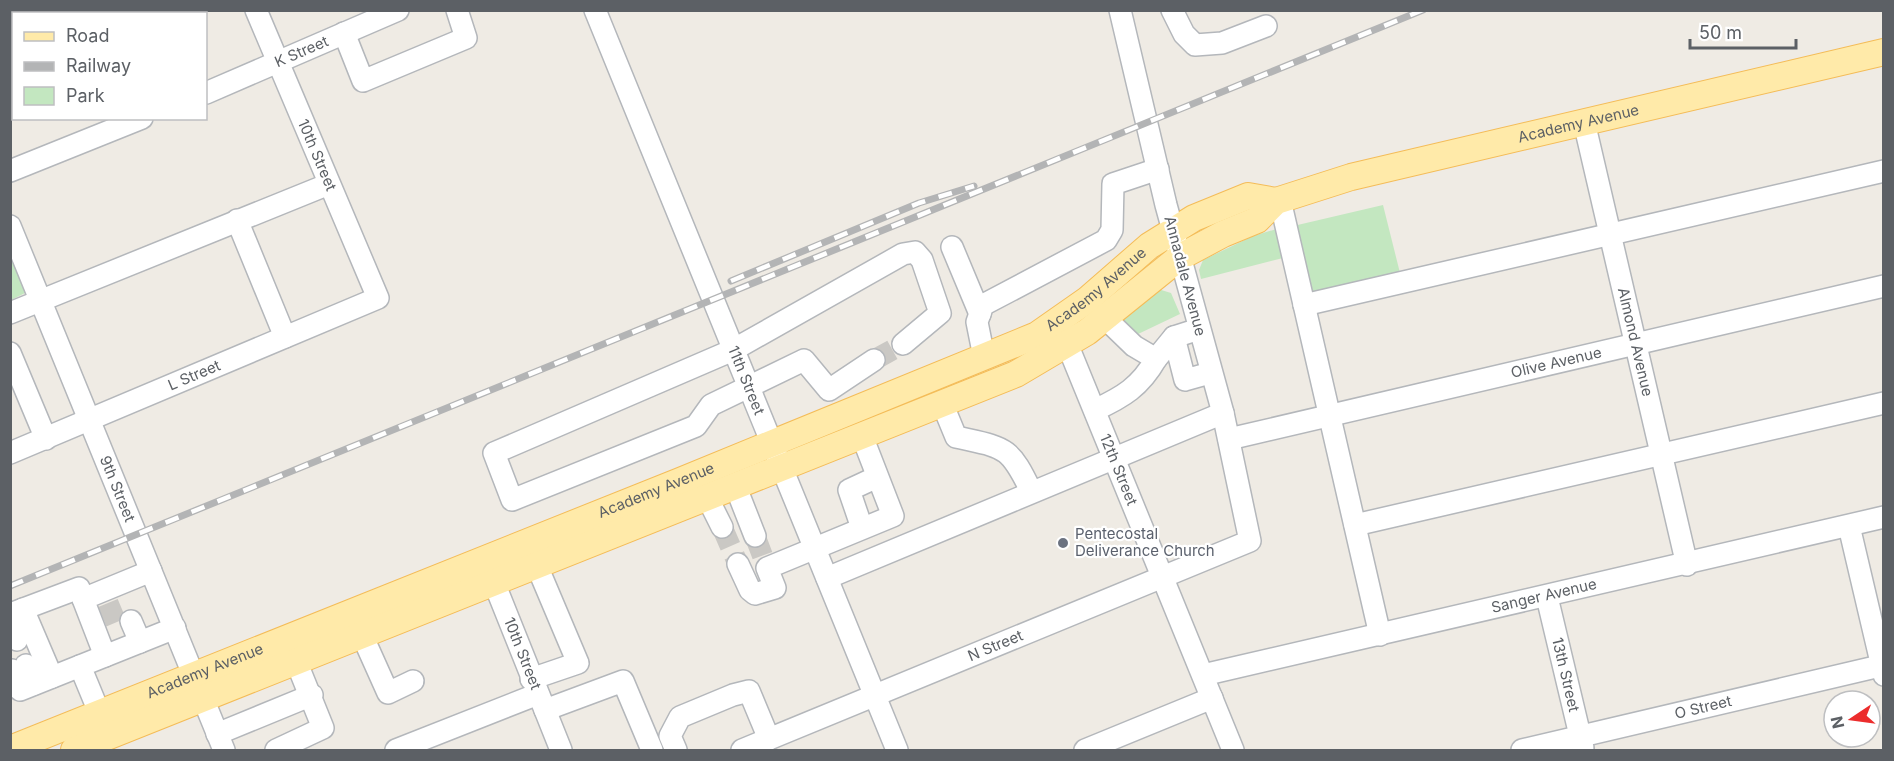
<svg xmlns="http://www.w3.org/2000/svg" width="1894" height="761" font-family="Inter,sans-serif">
<rect width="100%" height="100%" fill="#efebe4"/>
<!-- green -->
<path fill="#c3e7c0" d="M1383 205 1401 277 1306 301 1289 227Z
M1280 228 1287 257 1201 279 1199 270 1203 260 1253 236Z
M11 257 25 293 11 300H10Z
M1158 289 1171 293 1180 314 1136 335 1119 321Z"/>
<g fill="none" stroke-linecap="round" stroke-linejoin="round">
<!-- minor-tunnel -->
<path stroke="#cac8c4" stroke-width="21" stroke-dasharray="21 10" stroke-linecap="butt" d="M874 360 903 344
M722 527 738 564
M755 536 763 557
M108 603 118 627"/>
<defs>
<g id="minor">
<path id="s1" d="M595 10 897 750"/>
<path d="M1172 10 1184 34 1195 45 1222 43 1266 26"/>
<path d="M60 14 68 10"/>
<path d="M344 33 363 81 466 38 457 10"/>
<path d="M10 34 14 32"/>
<path id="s2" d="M206 93 398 10"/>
<path id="s3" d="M1584 122 1687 565"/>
<path d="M10 171 142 118"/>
<path d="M1280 200 1380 635"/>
<path d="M237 220 285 337"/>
<path id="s4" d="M10 226 224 750"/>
<path d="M952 247 980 314"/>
<path d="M1304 305 1884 171"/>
<path d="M10 313 329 184"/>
<path d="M1105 318 1134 346 1156 359 1174 337 1199 329"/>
<path id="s5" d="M1061 329 1233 750"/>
<path d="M1174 337 1185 380 1210 373"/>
<path d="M10 353 46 439"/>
<path d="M984 357 977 322 983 305 1106 240 1112 230 1113 184 1158 169"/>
<path d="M874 360 829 390 804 360 711 405 696 426 512 500 494 453 733 350 903 254 915 252 922 260 940 313 903 344"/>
<path d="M942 403 956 437C1005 448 1009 445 1031 491"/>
<path d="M1095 410C1123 397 1140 387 1156 359"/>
<path id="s6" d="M1229 439 1884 286"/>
<path id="s7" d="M10 453 378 298 256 10"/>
<path d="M735 485 755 536"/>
<path d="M707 497 722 527"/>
<path d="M1355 525 1884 403"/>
<path d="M1849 526 1884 675"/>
<path d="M862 528 849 490 877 477"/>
<path d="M738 564 750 590 755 594 775 588 767 568 893 516 862 436"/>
<path id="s8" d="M489 570 561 750"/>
<path d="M827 578 1223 413"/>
<path id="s9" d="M1547 597 1583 748"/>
<path d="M23 609 52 677"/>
<path d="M10 614 79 588 83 599"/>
<path d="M131 621 140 642"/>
<path d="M10 625 17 640"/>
<path d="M362 635 388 693 413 681"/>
<path d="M105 656 83 599 151 571"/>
<path d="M26 665 34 684"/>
<path d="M12 670 20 690 80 666"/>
<path id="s10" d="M1203 675 1884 517"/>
<path d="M531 679 578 663 537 566"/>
<path d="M545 710 623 681 652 750"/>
<path d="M99 712 80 666 175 628"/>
<path d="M217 734 312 695"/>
<path d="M276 750 323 728 296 661"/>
<path d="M396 750 538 694"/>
<path d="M676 750 670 736 680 717 733 695 749 691 769 739"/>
<path id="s11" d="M742 750 1250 541 1223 413 1166 205 1120 10"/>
<path d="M1085 750 1212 698"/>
<path id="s12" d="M1522 750 1884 665"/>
</g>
<g id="major">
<path id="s13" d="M10 749 680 481 1037 335 1087 300 1149 246 1194 218 1248 196 1276 201"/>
<path id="s14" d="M74 750 1016 374 1087 332 1180 257 1223 234 1257 220 1276 201 1351 177 1884 52"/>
</g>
</defs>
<!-- minor casing -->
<use href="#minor" stroke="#b4b7bb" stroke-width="24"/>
<!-- major casing -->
<use href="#major" stroke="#f4bc58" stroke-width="28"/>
<!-- minor -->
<use href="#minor" stroke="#fff" stroke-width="21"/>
<!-- major -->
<use href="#major" stroke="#ffeaa9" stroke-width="26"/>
<defs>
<path id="rail" d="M731 281 919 203 974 186
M10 586 1423 10"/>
</defs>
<!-- rail casing -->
<use href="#rail" stroke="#b3b4b5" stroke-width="7"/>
<!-- rail -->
<use href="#rail" stroke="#fff" stroke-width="4.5" stroke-dasharray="14" stroke-linecap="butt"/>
</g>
<!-- markers -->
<circle fill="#6b7280" stroke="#fff" stroke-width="2" cx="1063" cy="543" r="6"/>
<g text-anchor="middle" stroke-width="4.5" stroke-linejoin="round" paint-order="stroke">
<!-- street labels -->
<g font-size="15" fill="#5c6065" stroke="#fff">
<text dy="5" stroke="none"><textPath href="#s2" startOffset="104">K Street</textPath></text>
<text dy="5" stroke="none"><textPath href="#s14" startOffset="1641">Academy Avenue</textPath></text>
<text transform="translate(317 155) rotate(67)" y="5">10th Street</text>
<text transform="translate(1185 276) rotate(75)" y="5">Annadale Avenue</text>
<text dy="5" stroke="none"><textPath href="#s13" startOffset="1182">Academy Avenue</textPath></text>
<text dy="5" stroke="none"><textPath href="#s3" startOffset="226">Almond Avenue</textPath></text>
<text dy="5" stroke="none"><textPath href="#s6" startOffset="336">Olive Avenue</textPath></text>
<text dy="5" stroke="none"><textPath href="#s7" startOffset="200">L Street</textPath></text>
<text dy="5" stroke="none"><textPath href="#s1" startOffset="400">11th Street</textPath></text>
<text dy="5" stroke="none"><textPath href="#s5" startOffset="152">12th Street</textPath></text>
<text dy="5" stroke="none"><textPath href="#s4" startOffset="284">9th Street</textPath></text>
<text dy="5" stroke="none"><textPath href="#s13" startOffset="696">Academy Avenue</textPath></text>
<text dy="5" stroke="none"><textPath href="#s10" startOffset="350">Sanger Avenue</textPath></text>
<text dy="5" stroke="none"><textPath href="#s11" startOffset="274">N Street</textPath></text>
<text dy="5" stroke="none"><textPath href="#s8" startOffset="90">10th Street</textPath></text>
<text dy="5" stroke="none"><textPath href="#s13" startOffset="210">Academy Avenue</textPath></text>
<text dy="5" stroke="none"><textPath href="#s9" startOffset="80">13th Street</textPath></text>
<text dy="5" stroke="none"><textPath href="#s12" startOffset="186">O Street</textPath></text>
</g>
<!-- worship labels -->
<g font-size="15" fill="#5b616d" stroke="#fff" text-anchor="start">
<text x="1075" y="539">Pentecostal<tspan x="1075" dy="17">Deliverance Church</tspan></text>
</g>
</g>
<!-- border -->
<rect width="1894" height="761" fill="none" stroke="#5c6065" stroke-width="24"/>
<!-- legend -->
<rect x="12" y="12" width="195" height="108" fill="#ffffff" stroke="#bebfc1" stroke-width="1.5"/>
<rect x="24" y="32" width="30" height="9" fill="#ffeaa9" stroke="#bebfc1" stroke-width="1.5"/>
<text x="66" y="42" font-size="18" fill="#5c6065">Road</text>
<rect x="24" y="62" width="30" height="9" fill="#b3b4b5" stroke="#bebfc1" stroke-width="1.5"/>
<text x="66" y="72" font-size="18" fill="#5c6065">Railway</text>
<rect x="24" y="87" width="30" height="18" fill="#c3e7c0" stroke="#bebfc1" stroke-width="1.5"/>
<text x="66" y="102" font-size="18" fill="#5c6065">Park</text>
<!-- north arrow -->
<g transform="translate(1852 719) rotate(257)"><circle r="28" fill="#ffffff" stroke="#bebfc1" stroke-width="1.5"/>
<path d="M0-4.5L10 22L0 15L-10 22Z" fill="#ec2d2d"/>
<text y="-9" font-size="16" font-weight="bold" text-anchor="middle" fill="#5c6065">N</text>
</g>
<!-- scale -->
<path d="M1690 39v9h106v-9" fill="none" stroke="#5c6065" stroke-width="3"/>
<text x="1699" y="39" font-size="18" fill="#5c6065" stroke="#ffffff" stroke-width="4.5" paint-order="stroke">50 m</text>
</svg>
